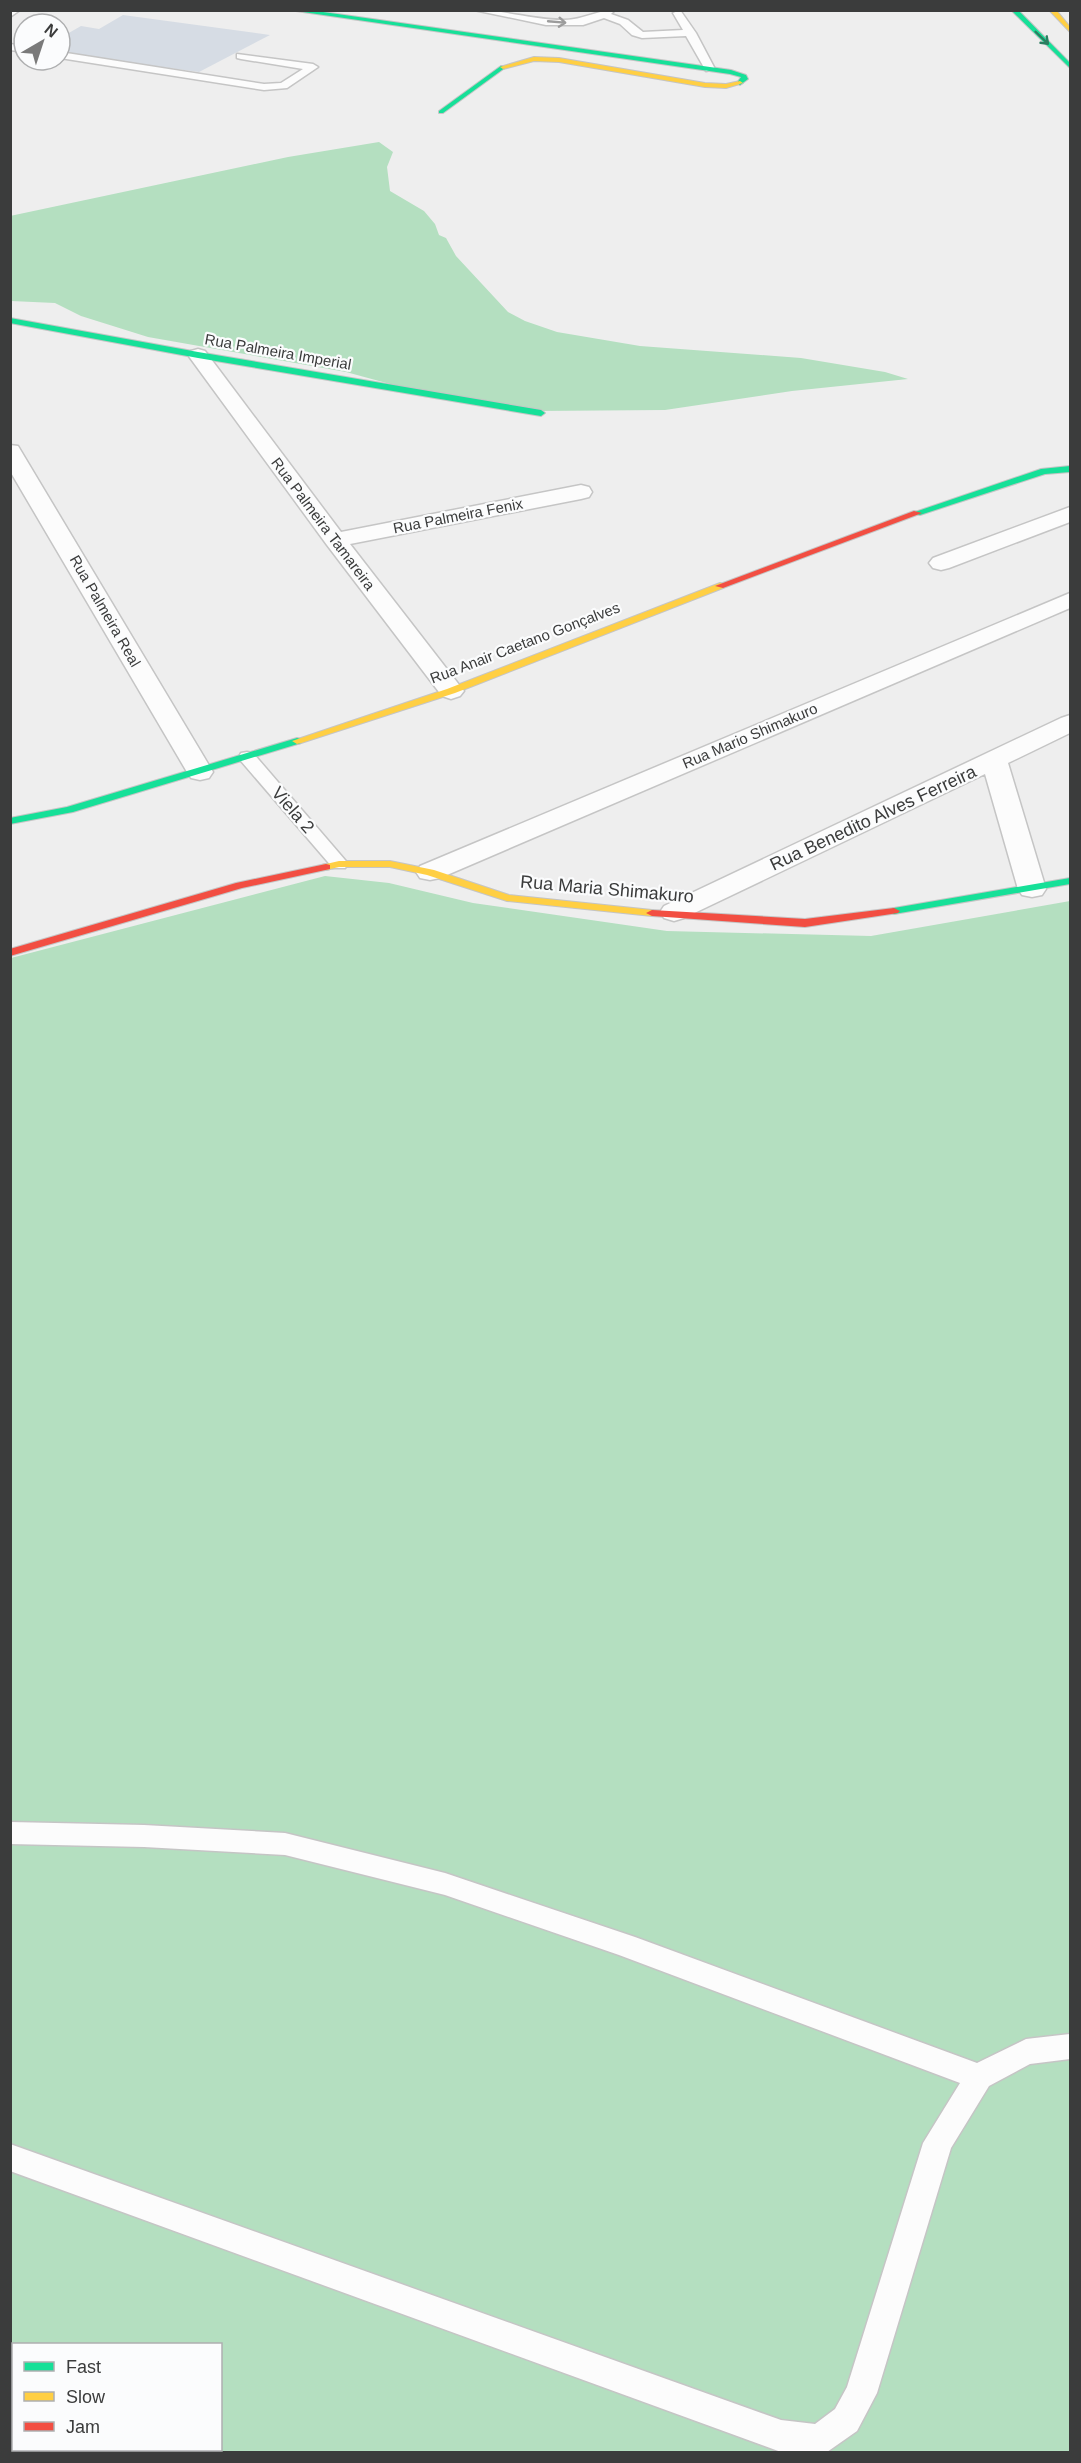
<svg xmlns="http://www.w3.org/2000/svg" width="1081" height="2463" font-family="Helvetica,sans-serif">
<rect width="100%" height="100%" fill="#eee"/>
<!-- forest -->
<path fill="#b4dfc0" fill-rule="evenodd" d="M379 142 393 152 387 167 390 191 424 211 435 224 439 235 446 238 456 256 508 312 525 321 557 332 640 346 801 358 885 372 908 379 792 391 665 410 537 411 449 400 346 372 148 337 81 316 55 303 11 301 10 216 288 157Z
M325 876 389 883 473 903 667 931 871 936 1070 901V2452H11V958ZM14 2344H220V2450H14Z"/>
<!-- building -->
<path fill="#d6dce4" d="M123 15 270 35 199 72 60 53V38L81 26 99 29Z"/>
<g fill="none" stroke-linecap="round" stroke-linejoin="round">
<defs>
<path id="lane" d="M474 10C505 10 534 20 564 20 583 20 597 10 615 10L611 14 628 20 643 32 683 30 673 13 680 10 696 33 715 69 706 71 686 36 642 38 632 35 620 24 604 18 583 25H546Z
M10 44 24 46V52L10 50Z
M60 52 264 84 281 83 303 69 241 59 237 58V54L313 64 318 67 287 88 264 90 60 58Z
M247 752 253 753 345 860 348 864 345 868H333L241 761 239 757 241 753Z
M10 1822 144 1825 285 1833 445 1873 635 1937 977 2063 1026 2039 1070 2034V2059L1030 2064 989 2086 951 2148 877 2393 857 2431 827 2452H781L10 2171V2144L781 2420 815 2424 835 2409 847 2387 923 2143 960 2083 619 1955 445 1895 285 1855 144 1847 10 1844Z"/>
<path id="street" d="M10 10H20L10 17Z
M198 349 205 351 341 532 581 485 589 487 592 492 589 497 581 499 350 544 460 686 464 691 460 696 451 699 442 696 327 545 188 355 191 351Z
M10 445 18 446 21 451 213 772 209 778 200 780 191 778 187 772 10 471Z
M1070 507V522L949 568 941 570 933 568 929 563 933 558Z
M1070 593V608L440 878 430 880 420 878 416 872 420 866Z
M1070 715V733L1008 763 1046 889 1042 895 1032 897 1022 895 1018 889 985 774 684 918 674 921 664 918 660 912 664 906 1061 718Z"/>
<path id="fast" d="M289 10H309L731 70 746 75 748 79 740 85 737 83 741 77 730 74Z
M1011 10H1018L1070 63V68Z
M501 66 506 67 443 113H439V111Z
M10 318 198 352 541 410 545 413 541 416 198 358 10 323Z
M1070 466V472L1045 474 920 515 912 513 1041 469Z
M297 738 301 739V743L73 812 10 824V818L67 807Z
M1070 878V884L894 914 888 911 894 908Z"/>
<path id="slow" d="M1049 10H1056L1070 27V32Z
M534 57 559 58 705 83 726 84 740 81 743 83 726 88 705 87 559 62 534 61 503 69 500 67Z
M720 583 723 584V588L455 693 301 743 297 744 292 741 447 689Z
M339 861H390L434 870 509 895 652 910 658 913 652 916 507 901 427 875 390 867H339L326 870 320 867 322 865Z"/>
<path id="jam" d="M914 511 922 513 723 588 715 586Z
M326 864 330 865V869L242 888 10 956V949L236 883Z
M894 908 900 911 898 913 805 927 652 916 646 913 652 910 805 919Z"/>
</defs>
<!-- lane casing -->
<use href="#lane" stroke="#c5c5c5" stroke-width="3"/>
<!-- street casing -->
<use href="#street" stroke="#c5c5c5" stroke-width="3"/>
<!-- fast casing -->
<use href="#fast" stroke="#c5c5c5" stroke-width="2"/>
<!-- slow casing -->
<use href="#slow" stroke="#c5c5c5" stroke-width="2"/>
<!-- jam casing -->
<use href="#jam" stroke="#c5c5c5" stroke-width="2"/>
<!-- lane -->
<use href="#lane" fill="#fcfcfc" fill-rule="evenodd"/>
<!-- street -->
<use href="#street" fill="#fcfcfc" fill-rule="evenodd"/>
<!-- fast -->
<use href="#fast" fill="#16e098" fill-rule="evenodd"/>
<!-- slow -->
<use href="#slow" fill="#ffcf43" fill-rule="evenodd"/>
<!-- jam -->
<use href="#jam" fill="#f24e42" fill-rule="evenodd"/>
</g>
<!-- one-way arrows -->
<defs><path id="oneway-shaft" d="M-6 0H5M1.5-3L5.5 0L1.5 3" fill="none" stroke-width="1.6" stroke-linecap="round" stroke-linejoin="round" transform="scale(1.5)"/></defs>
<use stroke="#9c9c9c" href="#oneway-shaft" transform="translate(557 22) rotate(5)"/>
<use stroke="#2c7e61" href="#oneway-shaft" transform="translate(1042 38) rotate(44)"/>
<g text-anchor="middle" stroke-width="4.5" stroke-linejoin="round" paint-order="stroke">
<!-- far-street labels -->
<g font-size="15" fill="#3b3c3c" stroke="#fbfcfd">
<text transform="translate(278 352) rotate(10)" y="5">Rua Palmeira Imperial</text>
<text transform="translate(458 516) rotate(-11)" y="5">Rua Palmeira Fenix</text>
<text transform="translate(323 524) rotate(53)" y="5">Rua Palmeira Tamareira</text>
<text transform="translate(105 611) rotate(60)" y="5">Rua Palmeira Real</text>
<text transform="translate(525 643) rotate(-21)" y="5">Rua Anair Caetano Gonçalves</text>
<text transform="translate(750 736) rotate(-23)" y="5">Rua Mario Shimakuro</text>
</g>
<!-- street labels -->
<g font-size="18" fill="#3b3c3c" stroke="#fbfcfd">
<text transform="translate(293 810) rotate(49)" y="6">Viela 2</text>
<text transform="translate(873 818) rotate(-25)" y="6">Rua Benedito Alves Ferreira</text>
<text transform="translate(607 889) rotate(5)" y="6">Rua Maria Shimakuro</text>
</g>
</g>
<!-- border -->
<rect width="1081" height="2463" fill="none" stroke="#3b3c3c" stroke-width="24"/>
<!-- legend -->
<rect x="12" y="2343" width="210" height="108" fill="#fbfcfd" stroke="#aeafb0" stroke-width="1.5"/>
<rect x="24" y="2362" width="30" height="9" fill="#16e098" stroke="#aeafb0" stroke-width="1.5"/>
<text x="66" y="2373" font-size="18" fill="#3b3c3c">Fast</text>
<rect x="24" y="2392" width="30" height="9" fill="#ffcf43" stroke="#aeafb0" stroke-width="1.5"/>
<text x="66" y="2403" font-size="18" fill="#3b3c3c">Slow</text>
<rect x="24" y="2422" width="30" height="9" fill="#f24e42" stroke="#aeafb0" stroke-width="1.5"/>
<text x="66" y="2433" font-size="18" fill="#3b3c3c">Jam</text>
<!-- north arrow -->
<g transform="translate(42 42) rotate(39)"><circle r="28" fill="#fbfcfd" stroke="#aeafb0" stroke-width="1.5"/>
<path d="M0-4.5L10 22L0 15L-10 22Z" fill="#7a7a7a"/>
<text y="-9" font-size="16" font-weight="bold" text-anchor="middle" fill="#3b3c3c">N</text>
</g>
</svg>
